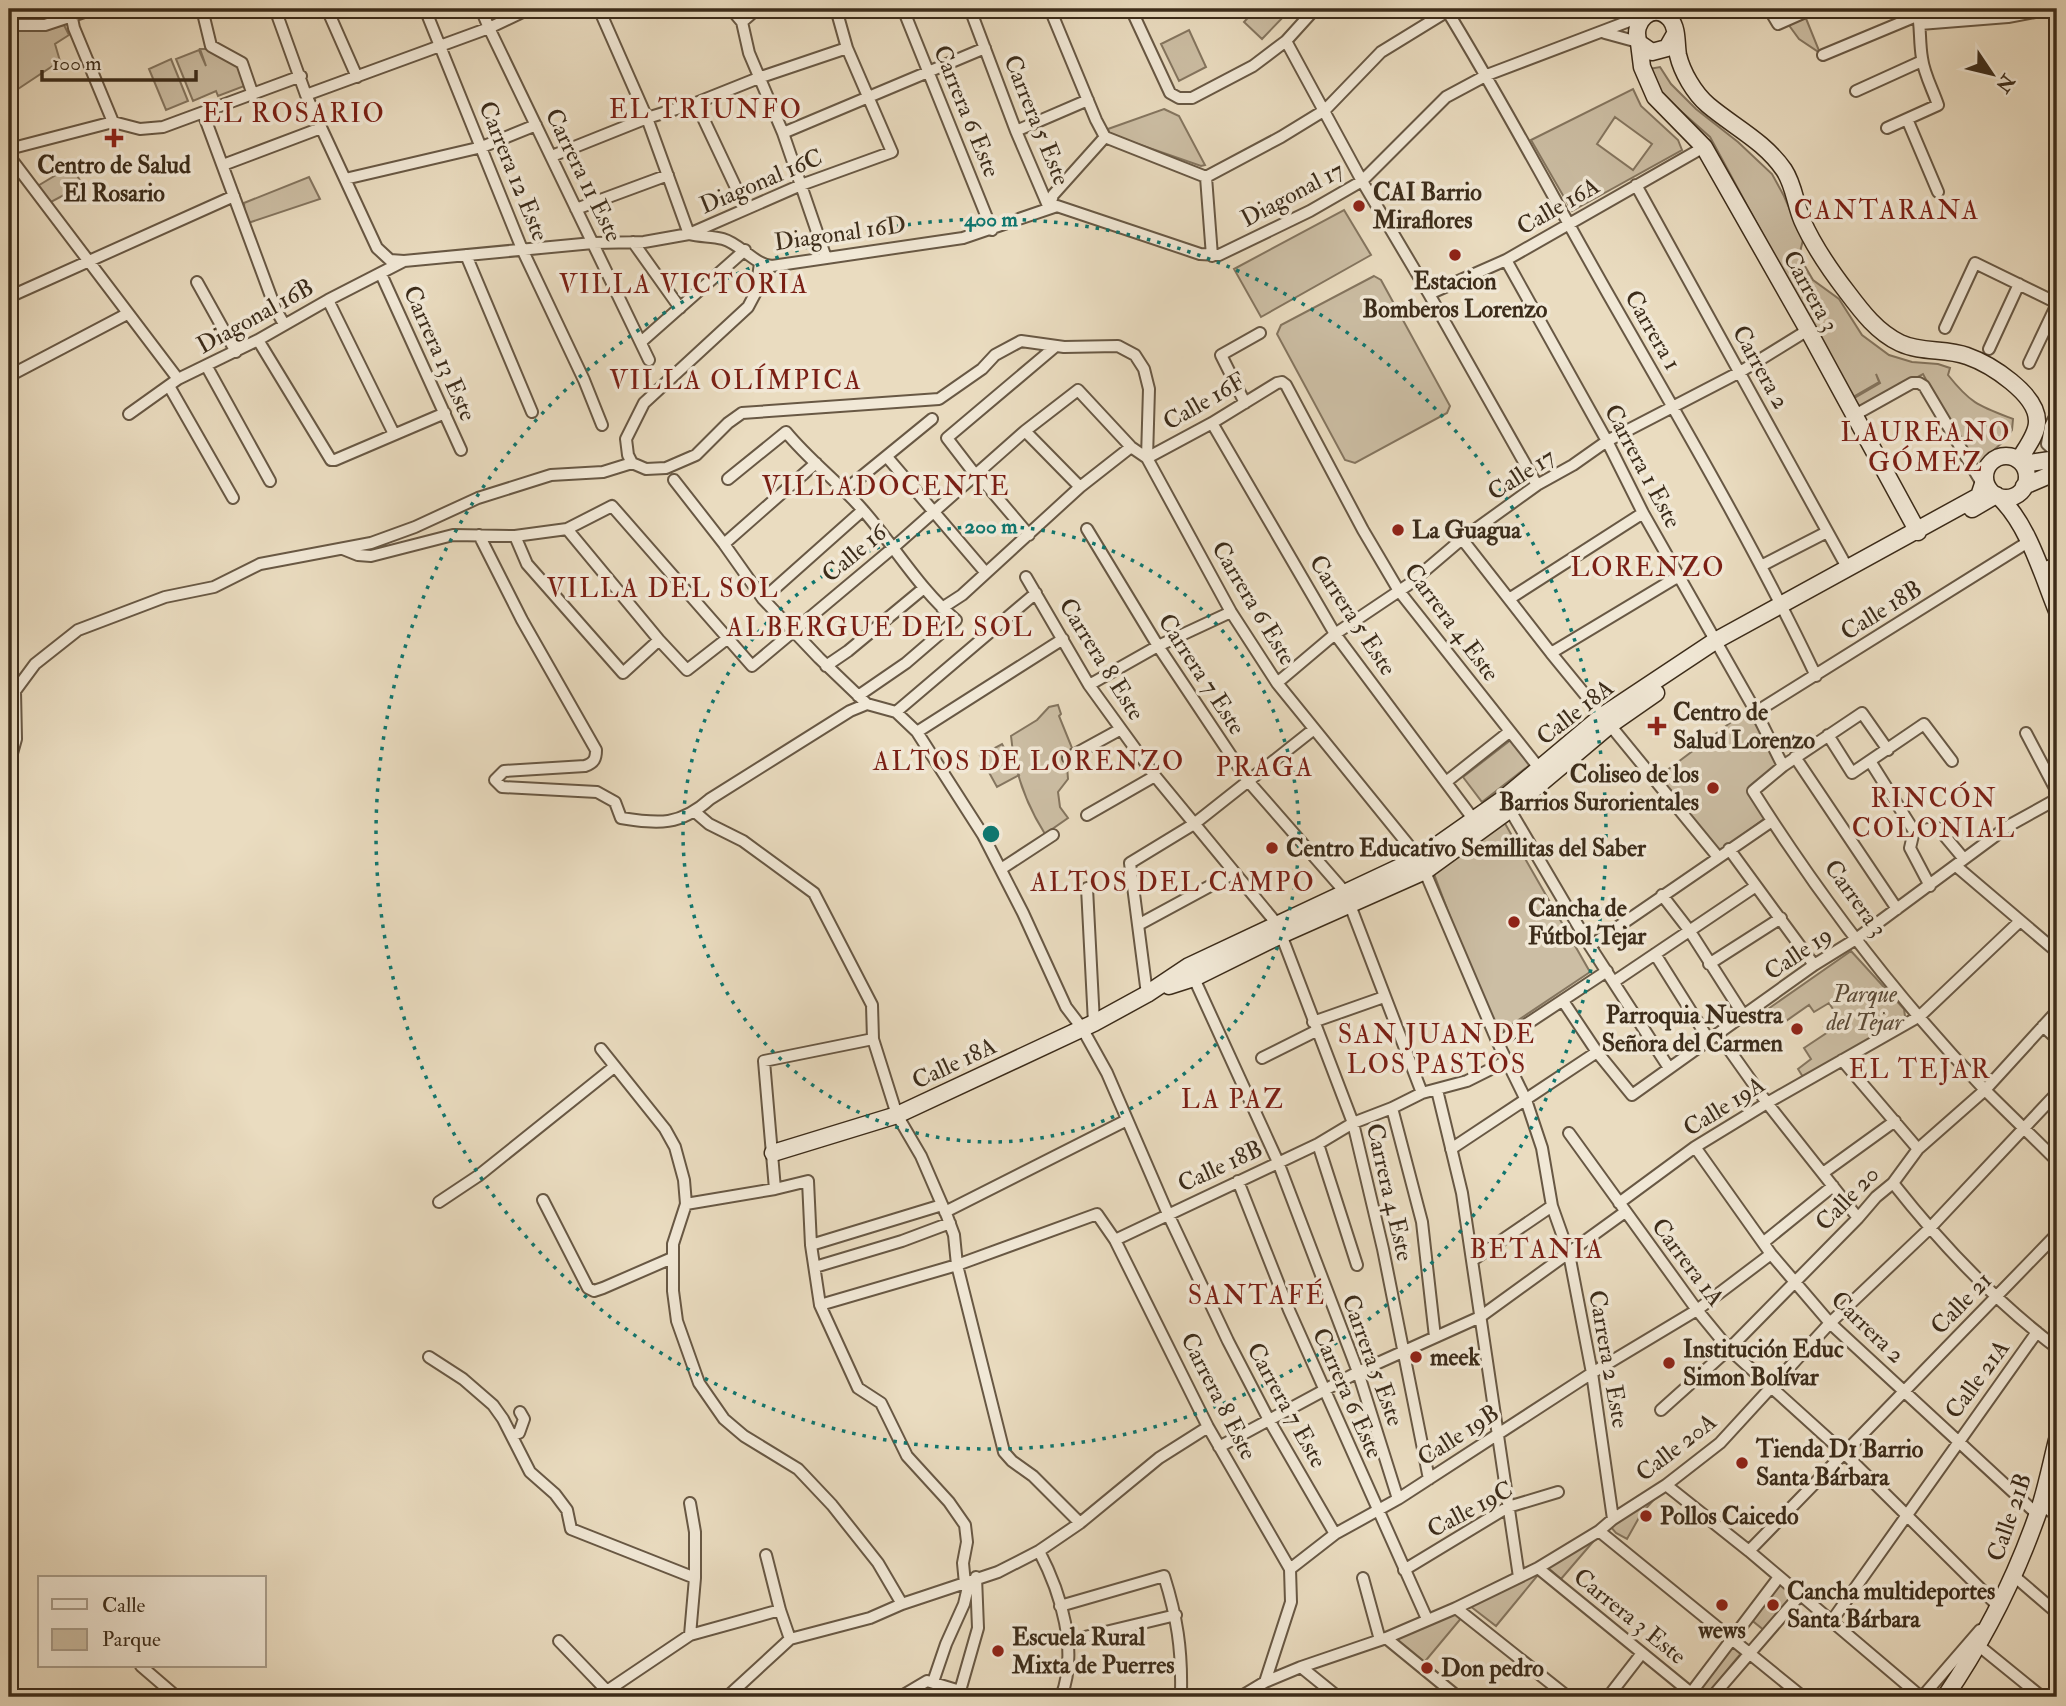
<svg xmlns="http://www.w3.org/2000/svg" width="2066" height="1706" font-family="'IM FELL Double Pica',serif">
<rect width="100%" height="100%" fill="#eadcc0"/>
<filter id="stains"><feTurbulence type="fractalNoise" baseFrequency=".00286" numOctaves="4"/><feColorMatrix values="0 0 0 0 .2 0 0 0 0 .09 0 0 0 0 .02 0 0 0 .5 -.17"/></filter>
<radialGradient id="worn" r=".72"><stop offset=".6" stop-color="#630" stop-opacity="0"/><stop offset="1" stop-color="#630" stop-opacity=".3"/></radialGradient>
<!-- green -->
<path fill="#ccbea4" stroke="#84755f" stroke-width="2" fill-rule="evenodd" d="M1256 9H1282L1287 13 1262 39 1244 22Z
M1805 16 1820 53 1799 39 1788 24Z
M64 25 69 35 55 44 60 61 9 95V29L44 30Z
M1189 30 1206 67 1179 81 1161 44Z
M200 49H208L216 55 240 63 247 85 218 96 216 91 193 101 176 59 199 50 206 66Z
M171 59 188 101 166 110 149 69Z
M1660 67 1671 84 1696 109 1738 142 1772 174 1784 196 1803 240 1799 256 1813 280 1839 299 1862 335 1889 355 1912 362 1938 364 1950 368 1948 375C1971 404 1979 406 2013 419L2012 430 2007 438 1994 450 1984 470 1977 473 1923 374 1856 410 1851 400 1880 383 1876 374 1879 382 1853 397 1827 353 1710 137 1657 90 1649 69Z
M1633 89 1641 106 1678 140 1682 150 1572 211 1531 140ZM1615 117 1652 144 1633 170 1597 144Z
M1164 109 1179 116 1205 165 1201 166 1109 134 1108 129Z
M71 166 83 185 49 203 36 187Z
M309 177 320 199 248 223 245 216 244 203Z
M1344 210 1371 255 1261 317 1234 269Z
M1374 276 1381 280 1450 406 1447 413 1355 463 1345 460 1277 334 1281 325Z
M1058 705 1061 714 1059 716 1072 748 1066 753 1068 779 1058 792 1060 807 1068 818 1045 834C1026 804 1014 770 1011 736L1037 720 1049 707Z
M1750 708 1779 766 1752 791 1768 816 1719 852 1658 777Z
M1512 739 1531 764 1482 802 1463 777Z
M1002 744 1019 775 997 787 980 756Z
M1503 820 1590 972 1499 1033 1466 959 1434 874Z
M1851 951 1904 1009 1905 1016 1900 1022 1803 1077 1798 1069 1811 1059 1804 1048 1828 1032 1824 1027 1838 1017 1829 1003 1814 1012 1809 1005 1786 1021 1781 1014 1772 1021 1769 1017 1762 1021 1758 1016Z
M9 1432H11L13 1697H9Z
M1657 1496 1641 1514 1627 1539 1616 1533 1610 1526Z
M1598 1536 1561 1579 1547 1567Z
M1535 1573 1538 1575 1496 1626 1470 1606Z
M1780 1580 1796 1593 1765 1631 1749 1618Z
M1455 1611 1463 1616 1422 1665 1396 1644 1398 1635Z
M1733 1642 1743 1651 1705 1697 1695 1689Z"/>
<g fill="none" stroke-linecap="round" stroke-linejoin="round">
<defs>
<path id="street" d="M70 9 74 28 113 122
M202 9 211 46 242 63 253 95
M275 9 306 95 377 248 390 260 404 261 593 243 644 242 689 234 801 185 892 152 847 48 836 9
M327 9 357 77
M425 9 522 249 584 380 602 425
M481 9 489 28 649 360
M599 9 647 118 689 234C700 237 712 236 723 239 741 244 753 264 772 266L963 238 1057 206 1200 254 1219 255 1310 211 1362 181 1446 97 1487 75 1645 15
M731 9 742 22 749 53 783 133 826 258
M903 9 992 230
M970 9 1016 131 1049 208
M1050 9 1096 120 1105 137
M1131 9 1170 93 1179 98H1192L1253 66 1286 41 1315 9
M1446 9C1503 102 1554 199 1608 294 1680 420 1754 545 1816 676
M1769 9 1778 24 1812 9
M742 22 757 9
M1920 24 2008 17 2051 9
M9 25H45L93 9
M1605 33 1638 42
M1286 41 1362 181 1429 294 1537 485
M1823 55 1919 15
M1856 91 1922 61
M306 95 489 28 529 9
M696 103 746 209
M203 113 276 310 284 324
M1907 119 1938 192
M1887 128 1938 105C1933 90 1924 74 1922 58 1919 41 1921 25 1917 9
M1016 131 1088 100
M783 133 985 48
M1105 137 1206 177 1281 137 1325 110 1381 52 1451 9
M9 149 113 122 140 129 163 127 301 76
M9 156 178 379
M552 156 647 118 696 103 761 77 847 48
M223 165 321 128
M1206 177 1212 256
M345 179 482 147 536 125
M1636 185 1848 569
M1049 208 1053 195 1105 137
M576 209 668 175
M633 242 680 308
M466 255 532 412
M1506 260 1607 441 1643 513 1756 712 1783 766
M381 274 461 450
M197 282 236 352
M1429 294 1506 260 1704 147
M9 297 234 196
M328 300 394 434
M1945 328 1975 263 2057 303
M258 340 331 460H335L445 413
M641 342 745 250
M1989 349 2019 284
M2029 363 2057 304
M207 367 270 481
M9 376 127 314
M169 386 233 498
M1245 403 1221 355 1260 333
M2057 413 2050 426 2047 444 2057 453
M129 414 178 379 258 340 328 300 404 261
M1853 416 1912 383H1919L1924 386 1984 487
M1212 423 1335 634 1474 820
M1025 431 1080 487
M887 457 986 573
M1147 458 1212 423 1277 383 1282 382 1286 385 1363 530 1399 591 1539 768
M632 463 628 455 626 439 644 403 748 307 756 292 760 263
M978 475 1029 535
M977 477 947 438 1056 346
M728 479 786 432C809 460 837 481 862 509 894 545 919 589 956 620L906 663 858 696
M674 480 724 544 763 599 819 658 867 704 896 712 917 732 983 835 1023 913 1066 1007 1082 1028 1107 1073 1168 1214 1228 1341 1269 1420 1335 1534
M845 490 932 419
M567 529 659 640 687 670 728 638
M1087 529 1158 646 1248 781 1345 892 1422 1093
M479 535 522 620 596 750C596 759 594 763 585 766L504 771 495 780 502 787 597 792 615 802 621 818C659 824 680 826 710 799L850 711 867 704
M515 536 527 564 623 673 659 640
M1462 539 1551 653 1718 857
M724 544 816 463
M343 549 358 555 371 556 453 535 515 536 567 529 612 506 752 666 894 547 1025 431 1078 390 1131 447 1147 458
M1761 566 1827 532
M2040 569 2057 563
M1026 577 1089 685 1155 776 1277 924 1353 1123 1383 1249 1429 1479
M763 599 863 510
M1509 599 1643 513
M942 608 962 595 1080 487 1131 447
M1551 653 1679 576
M826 666 848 651 924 588
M1277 683 1335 634 1408 585 1462 539 1537 485 1573 465 1607 441 1740 372 1808 330
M1089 685 1158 646 1231 612
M896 712 1036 593
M1756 712 2028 542
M917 732 1063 639
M2026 733 2057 792
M1828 735 1852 773 1924 724 1952 761
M1888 750 1862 713 1783 766 1753 791C1820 897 1898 999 1985 1090 2009 1114 2033 1137 2057 1161
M1795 757 1897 909
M1068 758 1121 729
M1870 761 1914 831
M9 764 16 739 15 691 35 664 78 630 165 597 214 587 260 564 371 543 415 527 478 498 551 475 603 472 632 463 646 469 666 468 696 455 728 423 742 413 939 399 982 369 995 355 1021 341 1064 347 1118 346 1135 355 1144 369 1149 389 1147 458 1231 612 1277 683 1419 858 1498 1043 1526 1100 1542 1148 1552 1206 1569 1254 1592 1373 1613 1519
M1446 782 1509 732
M1507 805 1590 946 1669 1068
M695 812 709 824 743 841 814 893 872 1005 873 1039 897 1115 921 1156 947 1216 954 1235 957 1265 1004 1452 1012 1461 1033 1476 1080 1523
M1087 815 1155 776
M1914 831 1938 828 1964 859
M1914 831 1910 848 1930 886
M1729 849 1814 965
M1956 866 2057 952
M1001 869 1053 835
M1087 888 1094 1023
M1662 895 1689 930 1744 1016
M1138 925 1234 873
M1590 946 1772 821
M1655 954 1709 1040
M1709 964 1781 918
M1192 974 1278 1162 1358 1372 1398 1499
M1615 981 1756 886
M1147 994 1130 863 1194 824 1314 729
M1563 1001 1597 1052 1632 1095 1814 965 1856 939 2010 825 2057 799
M1313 1022 1384 997
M2043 1026 2057 1039
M1718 1034 1767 1103 1858 1218
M1498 1043 1607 971
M601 1049 665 1129 675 1147 684 1180 686 1204 673 1244V1291L677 1321 699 1383 724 1419 744 1436 798 1469 832 1505 878 1563 902 1604
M1262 1058 1316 1031
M1842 1060 1918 1149
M1437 1090 1462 1193 1519 1577
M1392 1108 1422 1222 1435 1337
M1569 1133 1697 1310 1729 1349 1844 1453 1999 1607 1997 1610
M1318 1144 1357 1265
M1695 1147 1771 1254 1830 1323 2038 1515
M1451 1149 1597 1052
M1823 1173 1895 1121
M1238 1181 1289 1310 1427 1619
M1893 1183C1941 1244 1995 1301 2057 1348
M775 1189 764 1061 873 1039
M543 1200 588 1288 594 1291 603 1288 672 1258
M439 1202 478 1176 614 1067
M1619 1203 1695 1147 1767 1103 1920 1016 2019 922
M686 1204 775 1189 808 1181 811 1245 820 1305 858 1388 881 1403 907 1456 949 1502 965 1525 967 1542 963 1563 965 1584
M945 1212 1127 1120
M1115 1240 1208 1427 1290 1569 1291 1602 1265 1682
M1764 1242 1833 1186
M811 1245 942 1205
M1473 1260 1552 1206
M815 1267 902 1241 950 1223
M820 1305 957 1265 1097 1214 1115 1240 1318 1144 1353 1123 1392 1108 1422 1093 1467 1081 1509 1060
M429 1357 463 1379 493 1405 503 1419 530 1472 555 1494 567 1510 571 1529 695 1578 690 1635
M1661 1410 1729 1349 1858 1218 1876 1197 1893 1183 1918 1149 1985 1090 2057 1011
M512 1435 519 1433 524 1419 520 1412
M1219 1447 1358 1372 1480 1317 1625 1212
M1666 1485 1749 1551 1921 1697
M690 1503 695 1532V1578
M2041 1504 2057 1516
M1599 1531 1803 1697
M1039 1551C1061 1593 1079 1651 1061 1697
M1749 1551 2057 1234
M766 1555 780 1610 790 1639
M1538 1568 1696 1697
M1290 1569 1335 1534 1398 1499 1592 1373 1697 1310 1771 1254
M1404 1570 1508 1507 1558 1492
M2014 1576 2057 1613
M1363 1578 1380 1640
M1060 1606 1164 1576C1177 1617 1182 1649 1181 1692
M1456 1608 1568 1697
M1831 1622 2037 1332
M1386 1638 1458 1697
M559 1641 607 1691
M1068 1641 1176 1615
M1978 1645 2042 1697
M141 1666 177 1697
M1301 1667 1338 1697
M933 1682 946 1644 964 1604 969 1583
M960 1691 978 1628 976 1577
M1691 1693 1779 1577
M598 1697 690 1635 780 1610
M727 1697 790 1639 870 1618 902 1604 998 1572 1039 1551 1080 1523 1159 1458 1208 1427
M900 1697 927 1681 960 1691 966 1697
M1240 1697 1265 1682 1301 1667 1386 1638 1456 1608 1538 1568 1599 1531 1613 1519 1666 1485 1720 1443 1830 1323 1929 1229 2057 1093
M1608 1697 1642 1653
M1712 1697 1800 1595
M1922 1697 1980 1630"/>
<path id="secondary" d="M1675 34 1667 48 1652 52 1639 43C1630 21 1654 1 1670 19 1678 28 1676 44 1678 55 1682 72 1694 93 1708 105 1734 127 1764 141 1784 170 1794 185 1795 203 1802 220 1813 245 1830 270 1847 292 1862 312 1877 332 1900 343 1921 353 1946 348 1967 356 1990 364 2038 394 2037 422 2037 435 2025 449 2019 460
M1639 43 1642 67 1655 97 1704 147 1808 330 1918 532
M1985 477a21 21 0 1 1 42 0a21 21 0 1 1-42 0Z
M2023 464 2057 459
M2024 486 2057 472
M1999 497C2028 524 2042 574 2057 611
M1972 509 1996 495
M1169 986 1194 978 1281 935 1425 871 1509 810 1610 725 1656 693
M773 1153 897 1115 1094 1023 1147 994 1189 966 1419 858 1503 799 1602 716 1715 641 1979 496 1985 478
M1945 1697C1984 1640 2015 1579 2038 1513 2046 1490 2051 1464 2057 1440"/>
</defs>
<!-- street casing -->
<use href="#street" stroke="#685844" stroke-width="14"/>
<!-- secondary casing -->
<use href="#secondary" stroke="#3c2c1a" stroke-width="19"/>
<!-- street -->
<use href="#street" stroke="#f1e8d6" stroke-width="10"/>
<!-- secondary -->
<use href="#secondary" stroke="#f1e8d6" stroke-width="16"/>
</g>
<!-- distance rings -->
<g fill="none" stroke="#0f766e" stroke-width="3.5" stroke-dasharray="3.5 7">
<circle cx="991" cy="834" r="308"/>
<circle cx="991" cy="834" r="615"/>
</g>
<!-- markers -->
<g fill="#8f2418" stroke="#f1e8d6" stroke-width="2.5">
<path d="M110.5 127.5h7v7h7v7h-7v7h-7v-7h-7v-7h7z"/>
<circle cx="1359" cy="206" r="7"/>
<circle cx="1455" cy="255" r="7"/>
<circle cx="1398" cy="530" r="7"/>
<path d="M1653.5 715.5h7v7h7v7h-7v7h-7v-7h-7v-7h7z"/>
<circle cx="1713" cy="788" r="7"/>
<circle cx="1272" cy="848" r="7"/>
<circle cx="1514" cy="922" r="7"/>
<circle cx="1797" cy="1029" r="7"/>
<circle cx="1416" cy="1357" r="7"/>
<circle cx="1669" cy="1363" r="7"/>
<circle cx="1742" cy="1463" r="7"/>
<circle cx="1646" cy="1516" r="7"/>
<circle cx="1722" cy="1605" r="7"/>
<circle cx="1773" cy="1605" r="7"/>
<circle cx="998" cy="1651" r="7"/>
<circle cx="1427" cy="1668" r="7"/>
</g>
<g text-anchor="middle" stroke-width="7" stroke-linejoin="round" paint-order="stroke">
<!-- street labels -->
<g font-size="24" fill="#3c2c1a" stroke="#f1e8d6">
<text transform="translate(967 111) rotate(68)" y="8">Carrera 6 Este</text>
<text transform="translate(1037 120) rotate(68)" y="8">Carrera 5 Este</text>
<text transform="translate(514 171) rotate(68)" y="8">Carrera 12 Este</text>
<text transform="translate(584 175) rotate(64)" y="8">Carrera 11 Este</text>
<text transform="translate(761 181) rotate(-23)" y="8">Diagonal 16C</text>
<text transform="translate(1292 194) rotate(-28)" y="8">Diagonal 17</text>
<text transform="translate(1558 206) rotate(-30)" y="8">Calle 16A</text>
<text transform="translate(840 233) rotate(-8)" y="8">Diagonal 16D</text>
<text transform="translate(1811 291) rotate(61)" y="8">Carrera 3</text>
<text transform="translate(255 316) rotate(-29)" y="8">Diagonal 16B</text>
<text transform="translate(1653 330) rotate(60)" y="8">Carrera 1</text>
<text transform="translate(440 353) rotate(66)" y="8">Carrera 13 Este</text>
<text transform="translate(1761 367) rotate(61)" y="8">Carrera 2</text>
<text transform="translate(1204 401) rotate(-30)" y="8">Calle 16F</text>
<text transform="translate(1643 466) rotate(62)" y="8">Carrera 1 Este</text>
<text transform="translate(1521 474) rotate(-33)" y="8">Calle 17</text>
<text transform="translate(854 553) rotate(-40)" y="8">Calle 16</text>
<text transform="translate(1254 603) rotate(59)" y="8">Carrera 6 Este</text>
<text transform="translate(1881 610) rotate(-32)" y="8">Calle 18B</text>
<text transform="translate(1353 615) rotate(57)" y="8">Carrera 5 Este</text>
<text transform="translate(1452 622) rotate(53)" y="8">Carrera 4 Este</text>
<text transform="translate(1102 659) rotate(58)" y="8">Carrera 8 Este</text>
<text transform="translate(1202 674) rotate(57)" y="8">Carrera 7 Este</text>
<text transform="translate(1575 712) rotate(-38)" y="8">Calle 18A</text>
<text transform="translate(1856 898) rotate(54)" y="8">Carrera 3</text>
<text transform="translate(1798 953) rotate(-34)" y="8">Calle 19</text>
<text transform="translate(954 1063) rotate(-25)" y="8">Calle 18A</text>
<text transform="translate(1724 1106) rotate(-32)" y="8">Calle 19A</text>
<text transform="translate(1220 1166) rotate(-25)" y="8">Calle 18B</text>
<text transform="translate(1390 1192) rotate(77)" y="8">Carrera 4 Este</text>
<text transform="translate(1847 1198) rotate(-46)" y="8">Calle 20</text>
<text transform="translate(1688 1262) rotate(53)" y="8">Carrera 1A</text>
<text transform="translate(1961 1303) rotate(-46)" y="8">Calle 21</text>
<text transform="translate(1868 1327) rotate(44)" y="8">Carrera 2</text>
<text transform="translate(1609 1359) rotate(80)" y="8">Carrera 2 Este</text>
<text transform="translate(1373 1360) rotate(70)" y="8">Carrera 5 Este</text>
<text transform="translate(1977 1379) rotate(-54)" y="8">Calle 21A</text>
<text transform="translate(1348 1393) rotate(66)" y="8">Carrera 6 Este</text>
<text transform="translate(1219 1396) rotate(63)" y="8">Carrera 8 Este</text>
<text transform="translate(1287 1405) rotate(61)" y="8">Carrera 7 Este</text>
<text transform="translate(1458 1435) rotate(-33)" y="8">Calle 19B</text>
<text transform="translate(1676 1447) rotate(-38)" y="8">Calle 20A</text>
<text transform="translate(1470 1509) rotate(-28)" y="8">Calle 19C</text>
<text transform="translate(2009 1517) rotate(-71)" y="8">Calle 21B</text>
<text transform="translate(1630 1616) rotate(39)" y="8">Carrera 3 Este</text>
</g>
<!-- poi labels -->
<g font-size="24" font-weight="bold" fill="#3c2c1a" stroke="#f1e8d6" text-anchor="start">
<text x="114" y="173" text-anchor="middle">Centro de Salud<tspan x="114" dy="28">El Rosario</tspan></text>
<text x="1373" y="200">CAI Barrio<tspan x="1373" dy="28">Miraflores</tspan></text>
<text x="1455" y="289" text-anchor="middle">Estacion<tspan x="1455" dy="28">Bomberos Lorenzo</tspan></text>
<text x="1412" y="538">La Guagua</text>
<text x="1673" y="720">Centro de<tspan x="1673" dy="28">Salud Lorenzo</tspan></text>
<text x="1699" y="782" text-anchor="end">Coliseo de los<tspan x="1699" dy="28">Barrios Surorientales</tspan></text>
<text x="1286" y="856">Centro Educativo Semillitas del Saber</text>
<text x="1528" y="916">Cancha de<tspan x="1528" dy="28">Fútbol Tejar</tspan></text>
<text x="1783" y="1023" text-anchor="end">Parroquia Nuestra<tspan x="1783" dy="28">Señora del Carmen</tspan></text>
<text x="1683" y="1357">Institución Educ<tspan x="1683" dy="28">Simon Bolívar</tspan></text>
<text x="1430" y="1365">meek</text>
<text x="1756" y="1457">Tienda D1 Barrio<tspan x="1756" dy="28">Santa Bárbara</tspan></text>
<text x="1660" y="1524">Pollos Caicedo</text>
<text x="1787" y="1599">Cancha multideportes<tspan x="1787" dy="28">Santa Bárbara</tspan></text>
<text x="1722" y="1638" text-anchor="middle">wews</text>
<text x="1012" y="1645">Escuela Rural<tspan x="1012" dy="28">Mixta de Puerres</tspan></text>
<text x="1441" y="1676">Don pedro</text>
</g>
<!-- park labels -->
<g font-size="24" font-style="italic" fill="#594936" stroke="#f1e8d6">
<text x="1865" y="1002">Parque<tspan x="1865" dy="28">del Tejar</tspan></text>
</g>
<!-- neighbourhood labels -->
<g font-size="26" letter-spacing="2" fill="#7a1f14" stroke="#f1e8d6">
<text x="706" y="118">EL TRIUNFO</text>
<text x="294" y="122">EL ROSARIO</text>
<text x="1887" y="219">CANTARANA</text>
<text x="684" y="293">VILLA VICTORIA</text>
<text x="736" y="389">VILLA OLÍMPICA</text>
<text x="1926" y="441">LAUREANO<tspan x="1926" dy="30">GÓMEZ</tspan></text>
<text x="886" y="495">VILLADOCENTE</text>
<text x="1648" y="576">LORENZO</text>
<text x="663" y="597">VILLA DEL SOL</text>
<text x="880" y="636">ALBERGUE DEL SOL</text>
<text x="1029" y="770">ALTOS DE LORENZO</text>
<text x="1265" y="776">PRAGA</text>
<text x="1934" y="807">RINCÓN<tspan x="1934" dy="30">COLONIAL</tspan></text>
<text x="1173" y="891">ALTOS DEL CAMPO</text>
<text x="1437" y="1043">SAN JUAN DE<tspan x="1437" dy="30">LOS PASTOS</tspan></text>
<text x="1920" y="1078">EL TEJAR</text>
<text x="1233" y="1108">LA PAZ</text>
<text x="1537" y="1258">BETANIA</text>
<text x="1257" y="1304">SANTAFÉ</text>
</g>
</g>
<circle cx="991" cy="834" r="10" fill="#0f766e" stroke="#f1e8d6" stroke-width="3.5"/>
<g font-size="21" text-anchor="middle" font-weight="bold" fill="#0f766e" stroke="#f1e8d6" stroke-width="7" stroke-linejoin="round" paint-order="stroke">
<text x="991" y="226">400 m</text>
<text x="991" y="533">200 m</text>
</g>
<!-- margin -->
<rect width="2066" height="1706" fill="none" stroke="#eadcc0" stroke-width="35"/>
<rect x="10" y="10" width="2045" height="1685" fill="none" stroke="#3c2c1a" stroke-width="3.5"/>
<rect x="18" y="18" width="2031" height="1671" fill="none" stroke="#3c2c1a" stroke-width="2"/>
<!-- legend -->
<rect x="38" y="1576" width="228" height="91" fill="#f1e8d6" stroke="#a99d8b" stroke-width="2"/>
<rect x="52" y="1599" width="35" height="10" fill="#f1e8d6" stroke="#a99d8b" stroke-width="2"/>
<text x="102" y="1612" font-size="21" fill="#3c2c1a">Calle</text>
<rect x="52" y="1629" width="35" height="21" fill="#ccbea4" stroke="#a99d8b" stroke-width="2"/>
<text x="102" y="1646" font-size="21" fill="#3c2c1a">Parque</text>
<!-- north arrow -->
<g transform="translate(1992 74) rotate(125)" stroke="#f1e8d6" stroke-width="5" paint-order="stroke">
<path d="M0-5L12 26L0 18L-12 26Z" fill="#3c2c1a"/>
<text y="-10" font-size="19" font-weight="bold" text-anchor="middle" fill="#3c2c1a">N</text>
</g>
<!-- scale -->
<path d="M42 70v10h154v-10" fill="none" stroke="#3c2c1a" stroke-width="3.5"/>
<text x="52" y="70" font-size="21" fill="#3c2c1a" stroke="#f1e8d6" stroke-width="5" paint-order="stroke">100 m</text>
<rect width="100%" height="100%" filter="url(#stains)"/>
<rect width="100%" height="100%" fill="url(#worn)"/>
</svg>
